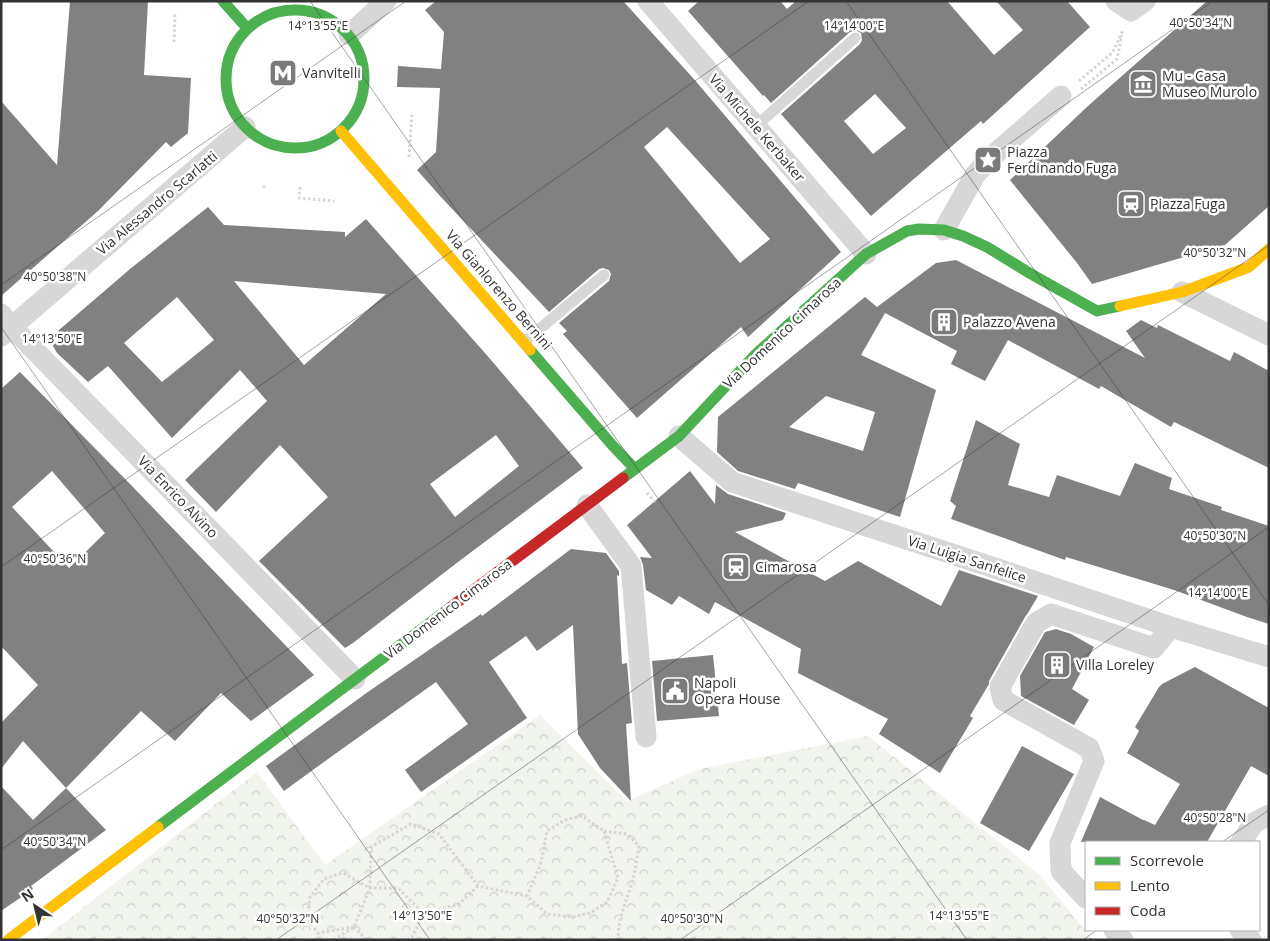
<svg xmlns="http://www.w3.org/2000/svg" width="1270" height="941" font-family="'Open Sans',sans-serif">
<defs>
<pattern id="forest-crowns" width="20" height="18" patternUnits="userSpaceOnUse" patternTransform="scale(1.25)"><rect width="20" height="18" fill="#f1f5ed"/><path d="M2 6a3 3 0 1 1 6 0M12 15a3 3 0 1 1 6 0" fill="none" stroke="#cfd2cc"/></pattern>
</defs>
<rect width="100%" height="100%" fill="#fff"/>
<!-- forest -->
<path fill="url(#forest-crowns)" d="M540 715 627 801 699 769 868 736 1040 875 1093 940H42L257 772 325 865Z"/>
<!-- building -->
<path fill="#818181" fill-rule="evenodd" d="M70 1H148L144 75 191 78 188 133 171 147 166 142 98 211 1 296V101L57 165Z
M436 1H623L693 78 841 252 748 337 741 327 637 418 563 334 567 331 559 323 609 281 611 274 609 270 603 268 599 269 549 312 440 196 417 170 436 152 440 88 397 87 398 66 441 69 444 32 425 10ZM667 127 770 239 740 263 644 147Z
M699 1H780L787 9 796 1H947L994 55 1023 30 996 1H1067L1090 27 983 124 981 121 871 216 781 114 860 44 862 40 861 33 857 31 850 32 771 103 764 95 763 96 688 11ZM875 94 906 128 873 154 844 121Z
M1207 1H1269V206L1225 245 1092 284 1077 263 1010 180 1089 105Z
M208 207 224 225 345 232V237L366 219 485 353 583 468 458 562 353 643 345 648 259 561 328 497 280 445 216 512 185 480 267 401 240 370 172 438 108 366 88 382 57 353 53 346V338L59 330 130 269ZM234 281 386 294 304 365ZM177 297 214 340 162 382 124 343ZM496 435 519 466 455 517 430 484Z
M956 260 1145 358 1126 331 1141 320 1157 328 1158 325 1230 361 1234 352 1269 371V468L1174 422 1171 427 1101 386 1099 389 1008 340 985 381 951 364 957 351 885 313 861 355 936 390 900 517 798 483 795 489 738 471 717 452 718 417 865 297 877 307 936 263ZM826 396 875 412 863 451 789 427Z
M20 372 132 486 314 675 251 721 221 693 175 741 141 711 66 788 23 741 1 769V723L38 685 1 646V389ZM52 471 105 533 69 568 12 507Z
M976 420 1020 444 1008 485 1049 497 1057 475 1120 496 1135 463 1172 478 1169 489 1222 507 1221 510 1269 526V624L1247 617 1174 590 1066 557 1065 560 951 519 956 506 950 501Z
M690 471 715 504 716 485 728 494 786 513 783 520 735 532 825 581 858 561 941 606 959 570 1038 596 1028 613 1025 617 989 681V684L970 716 973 718 940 773 879 734 888 719 798 673 801 649 715 602 709 614 679 596 672 605 646 590 643 565 640 557 652 558 627 525Z
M571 549 606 553 619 571V576L617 575 622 664 627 663 632 723 626 724 631 801 600 768 578 734 573 625 537 651 526 636 489 662 527 718 421 792 405 770 468 724 436 682 328 759 284 791 266 766 365 694 481 614 482 616Z
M1056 629 1071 634 1094 647 1072 689 1089 700 1074 725 1021 696 1020 676 1045 632Z
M713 655 719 716 657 721 652 661Z
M1195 667 1269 708V776L1251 766 1207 842H1081L1100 797 1143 820H1144L1155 825 1180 784 1127 753 1139 731 1135 727 1159 687 1162 684Z
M1022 746 1074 774 1029 851 980 823Z
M1 786 33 820 66 788 106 830 31 886 33 889 1 911Z"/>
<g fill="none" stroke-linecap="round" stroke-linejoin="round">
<!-- path -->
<path stroke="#d6d6d6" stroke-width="3" stroke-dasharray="2.5 2.5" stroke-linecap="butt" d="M174 42 175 13
M1079 81 1113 52 1123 30
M1081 89 1117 59 1122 35
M409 157 412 112
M300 187 299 198 334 201
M264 188V183
M647 493 655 502
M604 831 627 834 639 846C637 860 635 873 631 886 625 904 618 920 618 940
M424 914 459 904 478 886
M354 927 318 933 307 919 310 897 324 879 343 873 370 888 371 847 411 824 439 834 478 886 527 896 547 914 573 917 590 913 607 902 618 878 604 831 582 816 565 820 547 831 541 863 527 896
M354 927 367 940
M334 940 354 927 370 888H398L424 914 412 937 407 940"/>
<!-- lane -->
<path stroke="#d7d7d7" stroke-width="11" d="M756 126 855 38
M524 342 604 275"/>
<!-- street -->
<path stroke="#d7d7d7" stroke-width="21" d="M648 1 866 254
M1116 1 1131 11 1145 1
M349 35 386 1
M944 230 975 175 988 160 1061 96
M1182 292 1269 335
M1 314 12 327 355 679
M1 336 245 127
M679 436 732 482 1001 570 1171 627 1269 657
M587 505 631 566 646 737
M1241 842 1254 823 1269 815
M1086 898 1061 871 1060 843 1094 761 1089 748 1003 700 1000 687 1036 623 1051 614 1154 648 1171 627
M1114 930 1123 940
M1240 930 1251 940"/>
<!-- fast -->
<path stroke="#4caf50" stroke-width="11" d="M223 1 247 28
M226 79a69 69 0 1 1 138 0a69 69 0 1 1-138 0Z
M530 350 613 446 635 469
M623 478 679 436 755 355 866 254 907 231 919 229 944 230 963 236 987 247 1031 274 1097 311 1120 306
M158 827 451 607"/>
<!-- slow -->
<path stroke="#ffc107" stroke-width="11" d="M341 131 530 350
M1120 306 1182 292 1249 267 1269 249
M8 940 158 827"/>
<!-- jam -->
<path stroke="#c62828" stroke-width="11" d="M451 607 623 478"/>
</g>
<!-- ticks -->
<path fill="none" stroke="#333" stroke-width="1" stroke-opacity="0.45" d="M310 1 967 940M846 1 1269 605M1 2 2 1M1 285 406 1M1 327 430 940M1 567 809 1M1222 842 1269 810M1 850 1213 1M276 940 1269 245M680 940 1269 527M1083 940 1097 930"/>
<!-- icons -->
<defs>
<symbol id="metro-square" viewBox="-11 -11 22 22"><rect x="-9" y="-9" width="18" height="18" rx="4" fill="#7a7a7a" stroke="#fff"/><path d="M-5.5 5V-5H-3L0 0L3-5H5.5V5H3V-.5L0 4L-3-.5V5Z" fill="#fff"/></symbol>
<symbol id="museum-square" viewBox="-11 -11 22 22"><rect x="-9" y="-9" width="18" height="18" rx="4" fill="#7a7a7a" stroke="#fff"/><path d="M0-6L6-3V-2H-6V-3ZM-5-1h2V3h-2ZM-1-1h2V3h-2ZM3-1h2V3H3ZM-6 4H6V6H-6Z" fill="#fff"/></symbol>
<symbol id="sight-square" viewBox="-11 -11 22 22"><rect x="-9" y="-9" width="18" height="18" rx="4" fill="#7a7a7a" stroke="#fff"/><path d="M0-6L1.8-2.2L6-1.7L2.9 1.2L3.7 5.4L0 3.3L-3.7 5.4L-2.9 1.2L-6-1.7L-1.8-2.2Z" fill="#fff"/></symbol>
<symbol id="station-square" viewBox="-11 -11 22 22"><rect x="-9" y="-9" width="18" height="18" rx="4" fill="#7a7a7a" stroke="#fff"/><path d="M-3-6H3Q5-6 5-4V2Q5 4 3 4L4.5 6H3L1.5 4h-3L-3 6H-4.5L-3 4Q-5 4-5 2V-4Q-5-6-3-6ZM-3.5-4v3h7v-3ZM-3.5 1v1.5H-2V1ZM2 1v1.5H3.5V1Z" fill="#fff"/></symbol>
<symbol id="building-square" viewBox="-11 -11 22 22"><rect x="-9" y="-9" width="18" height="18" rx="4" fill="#7a7a7a" stroke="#fff"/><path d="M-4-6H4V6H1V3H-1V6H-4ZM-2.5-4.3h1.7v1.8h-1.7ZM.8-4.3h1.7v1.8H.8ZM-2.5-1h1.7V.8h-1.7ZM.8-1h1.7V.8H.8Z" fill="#fff"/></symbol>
<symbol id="civic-square" viewBox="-11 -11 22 22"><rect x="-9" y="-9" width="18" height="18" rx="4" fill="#7a7a7a" stroke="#fff"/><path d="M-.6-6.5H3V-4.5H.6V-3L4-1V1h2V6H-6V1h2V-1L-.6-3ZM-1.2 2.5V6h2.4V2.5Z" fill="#fff"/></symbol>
</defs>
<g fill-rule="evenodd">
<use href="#metro-square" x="267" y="57" width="32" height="32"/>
<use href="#museum-square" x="1127" y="68" width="32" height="32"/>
<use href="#sight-square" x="972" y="144" width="32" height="32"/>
<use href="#station-square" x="1115" y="188" width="32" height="32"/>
<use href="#building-square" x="928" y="306" width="32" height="32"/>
<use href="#station-square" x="720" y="551" width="32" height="32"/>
<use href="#building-square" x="1041" y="649" width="32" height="32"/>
<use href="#civic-square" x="659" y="675" width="32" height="32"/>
</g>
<g text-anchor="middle" stroke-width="5" stroke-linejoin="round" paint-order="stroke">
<!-- poi labels -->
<g font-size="14" fill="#333" stroke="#fff" text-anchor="start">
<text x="302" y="78">Vanvitelli</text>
<text x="1162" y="81">Mu - Casa<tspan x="1162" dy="16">Museo Murolo</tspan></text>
<text x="1007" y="157">Piazza<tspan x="1007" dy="16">Ferdinando Fuga</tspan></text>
<text x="1150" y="209">Piazza Fuga</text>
<text x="963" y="327">Palazzo Avena</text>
<text x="755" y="572">Cimarosa</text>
<text x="1076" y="670">Villa Loreley</text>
<text x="694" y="688">Napoli<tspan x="694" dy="16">Opera House</tspan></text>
</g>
<!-- street labels -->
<g font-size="14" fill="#333" stroke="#fff">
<text transform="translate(757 128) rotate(49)" y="5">Via Michele Kerbaker</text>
<text transform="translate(157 203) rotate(-40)" y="5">Via Alessandro Scarlatti</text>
<text transform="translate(499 290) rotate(49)" y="5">Via Gianlorenzo Bernini</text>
<text transform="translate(782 333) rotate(-43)" y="5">Via Domenico Cimarosa</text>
<text transform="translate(178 497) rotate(46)" y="5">Via Enrico Alvino</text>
<text transform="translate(967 559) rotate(18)" y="5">Via Luigia Sanfelice</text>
<text transform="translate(448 609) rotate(-37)" y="5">Via Domenico Cimarosa</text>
</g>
</g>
<g font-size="12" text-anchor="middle" fill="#333" stroke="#fff" stroke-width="5" stroke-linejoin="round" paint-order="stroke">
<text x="1201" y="27">40°50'34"N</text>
<text x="318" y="30">14°13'55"E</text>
<text x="854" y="30">14°14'00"E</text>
<text x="1215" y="257">40°50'32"N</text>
<text x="55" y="281">40°50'38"N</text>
<text x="52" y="343">14°13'50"E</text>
<text x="1215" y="540">40°50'30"N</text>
<text x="55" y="563">40°50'36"N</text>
<text x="1218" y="597">14°14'00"E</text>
<text x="1215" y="822">40°50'28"N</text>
<text x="55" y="846">40°50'34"N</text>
<text x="422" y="920">14°13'50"E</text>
<text x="959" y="920">14°13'55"E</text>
<text x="288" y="923">40°50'32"N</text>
<text x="692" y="923">40°50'30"N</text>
</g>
<!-- border -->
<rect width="1270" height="941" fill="none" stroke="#333333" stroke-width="5"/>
<!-- legend -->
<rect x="1085" y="841" width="175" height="90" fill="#ffffff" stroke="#adadad"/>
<rect x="1095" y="857" width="25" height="8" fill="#4caf50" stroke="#adadad"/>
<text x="1130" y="866" font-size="15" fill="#333333">Scorrevole</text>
<rect x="1095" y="882" width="25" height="8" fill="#ffc107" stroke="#adadad"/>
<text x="1130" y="891" font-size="15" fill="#333333">Lento</text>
<rect x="1095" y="907" width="25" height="8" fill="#c62828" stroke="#adadad"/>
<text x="1130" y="916" font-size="15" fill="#333333">Coda</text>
<!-- north arrow -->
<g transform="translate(35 906) rotate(325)" stroke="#ffffff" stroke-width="4" paint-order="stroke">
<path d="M0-4L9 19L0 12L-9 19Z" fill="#333333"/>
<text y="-8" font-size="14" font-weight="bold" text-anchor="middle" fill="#333333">N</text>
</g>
</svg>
